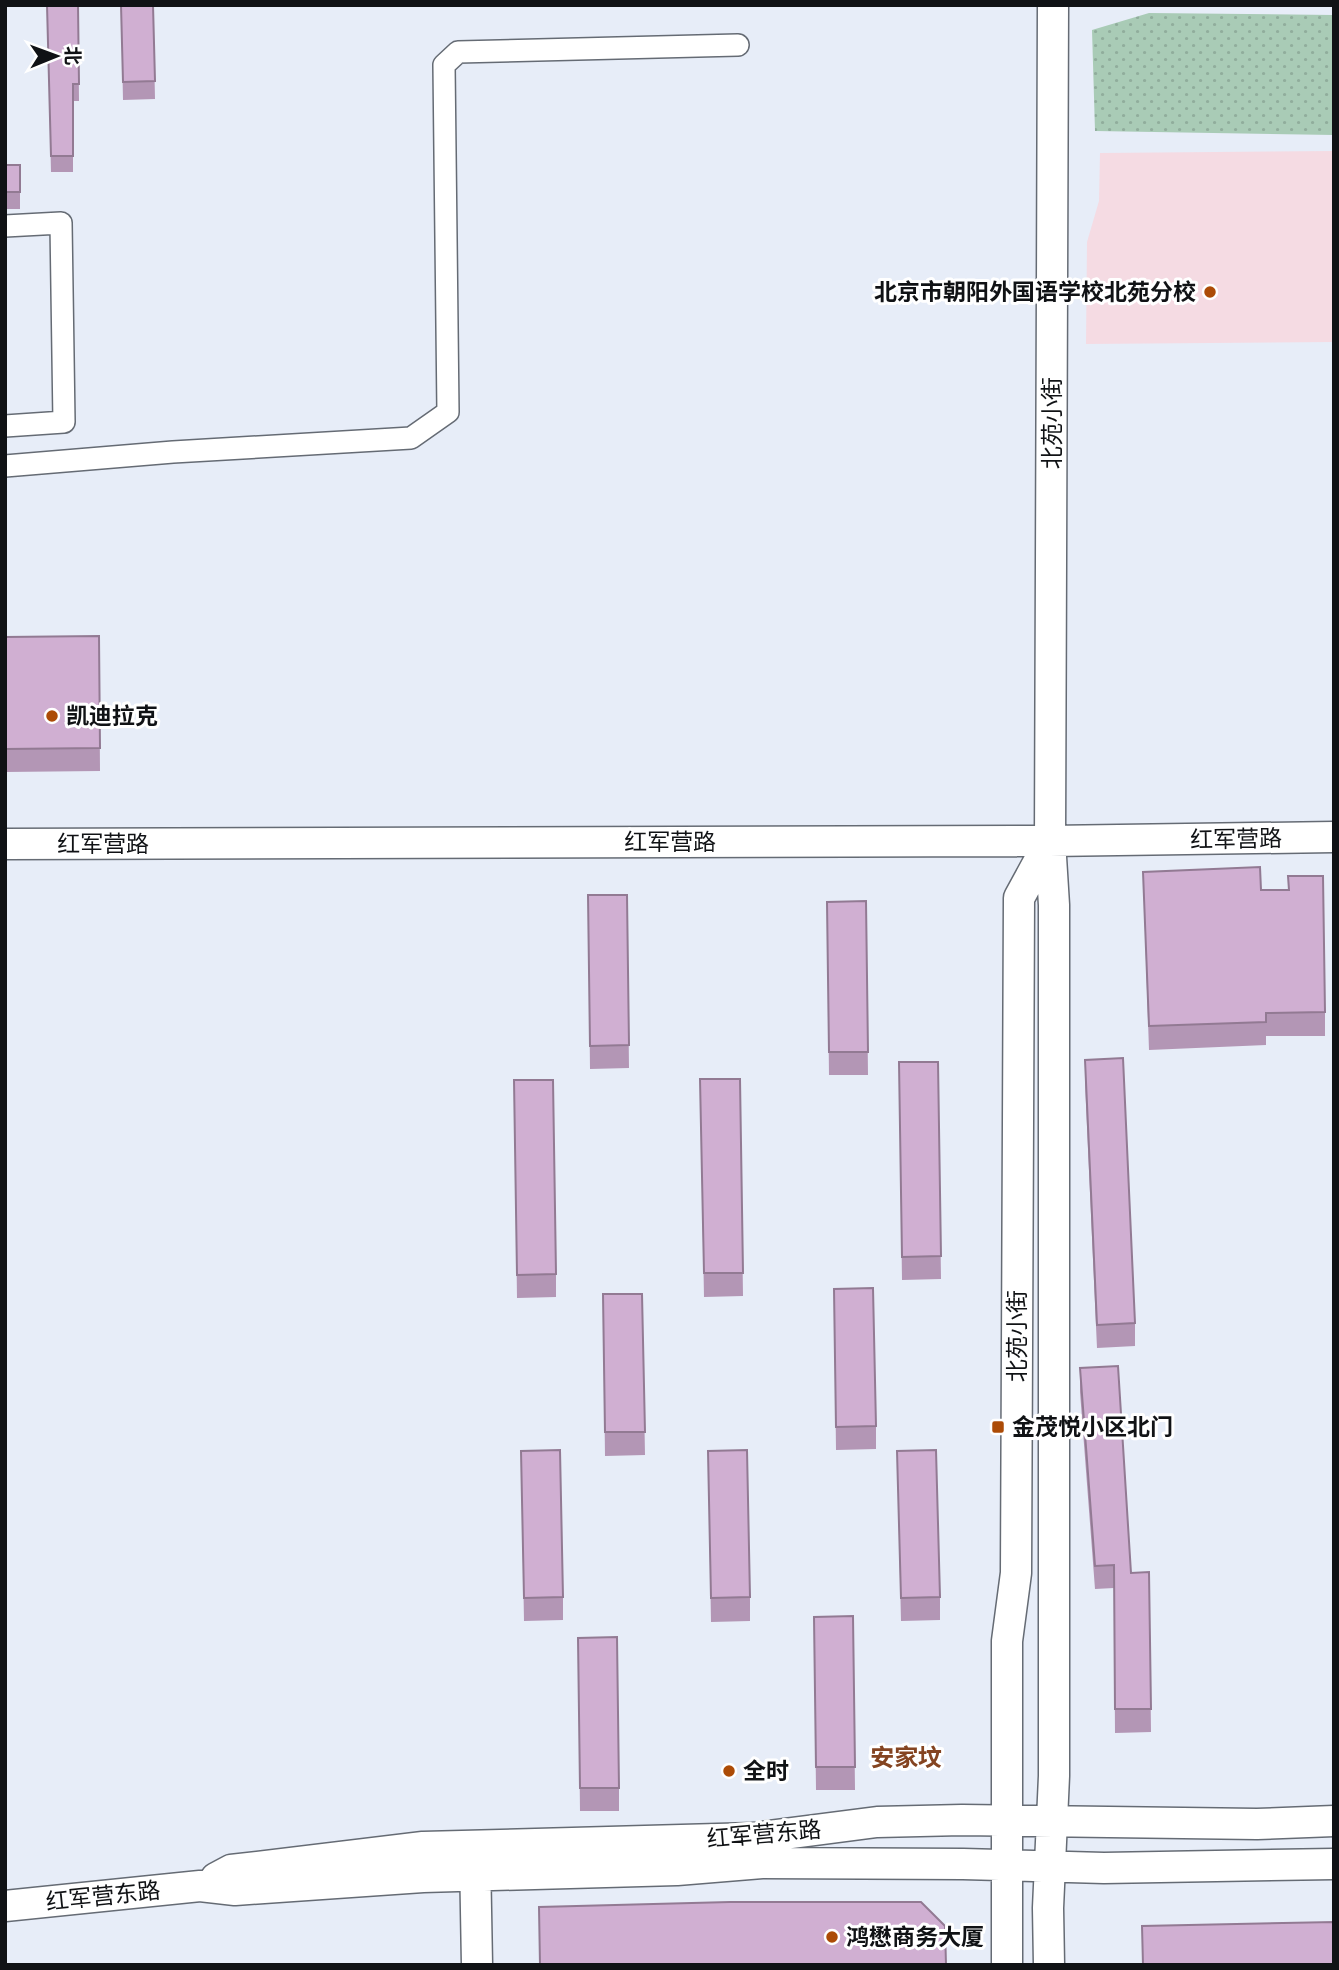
<svg xmlns="http://www.w3.org/2000/svg" width="1339" height="1970" font-family="'Crimson Pro','Noto Sans SC',serif">
<defs>
<pattern id="park-dots" width="8" height="8" patternUnits="userSpaceOnUse" patternTransform="scale(1.75)"><rect width="8" height="8" fill="#a9cbb6"/><path d="M2 2h.1M6 6h.1" fill="none" stroke="#90ad9c" stroke-width="1.8" stroke-linecap="round"/></pattern>
</defs>
<rect width="100%" height="100%" fill="#e7edf8"/>
<!-- education -->
<path fill="#f5dbe3" d="M1334 151V342L1086 344 1087 242 1099 201 1100 153Z"/>
<!-- park -->
<path fill="url(#park-dots)" d="M1149 13 1334 15V135L1095 131 1092 30Z"/>
<g fill="none" stroke-linecap="round" stroke-linejoin="round">
<defs>
<path id="street" d="M5 226 61 223 64 422 5 426
M5 466 173 452 411 438 448 412 444 65 458 52 738 45"/>
<path id="secondary" d="M5 844 1050 841 1334 837
M475 1856 477 1965
M216 1878 231 1870 423 1847 754 1838 877 1822 962 1820 1257 1824 1334 1821
M5 1906 200 1886 235 1890 423 1877 677 1870 762 1863 963 1864 1104 1868 1334 1864
M1007 1965V1641L1016 1573 1019 898 1050 841
M1049 1965 1048 1908 1054 1776V905L1050 841 1053 5"/>
</defs>
<!-- street casing -->
<use href="#street" stroke="#656b74" stroke-width="24"/>
<!-- secondary casing -->
<use href="#secondary" stroke="#656b74" stroke-width="33"/>
<!-- street -->
<use href="#street" stroke="#fff" stroke-width="21"/>
<!-- secondary -->
<use href="#secondary" stroke="#fff" stroke-width="30"/>
</g>
<!-- wall -->
<path fill="#b396b5" d="M47 5H78L79 101H73V172H51Z
M121 5H153L155 99 123 100Z
M5 165H20V209H5Z
M99 636 100 771 5 772V637Z
M1143 872 1261 890 1325 1012V1036H1266V1045L1149 1050Z
M588 895H627L629 1068 590 1069Z
M866 901 868 1075H829L827 902Z
M1085 1060 1135 1323V1346L1097 1348 1085 1083Z
M899 1062H938L941 1279 902 1280Z
M700 1079H740L743 1296 704 1297Z
M514 1080 556 1274V1297L517 1298Z
M834 1289 876 1426V1449L836 1450Z
M603 1294H642L645 1455 605 1456Z
M1080 1368 1131 1573 1149 1572 1151 1732 1115 1733 1114 1588 1095 1589 1080 1392Z
M521 1451 563 1597V1620L524 1621Z
M708 1451 750 1597V1621L711 1622Z
M897 1451 940 1597V1620L901 1621Z
M853 1616 855 1790H816L814 1617Z
M578 1638 619 1788V1811H580Z"/>
<!-- building -->
<path fill="#d0afd2" stroke="#927a93" stroke-width="2" d="M47 5H78L79 84H73V156H51Z
M121 5H153L155 81 123 82Z
M5 165H20V192H5Z
M99 636 100 748 5 749V637Z
M1260 867 1261 890H1289L1288 876H1323L1325 1012 1266 1013V1022L1149 1026 1143 872Z
M588 895H627L629 1045 590 1046Z
M866 901 868 1052H829L827 902Z
M1123 1058 1135 1323 1097 1325 1085 1060Z
M899 1062H938L941 1256 902 1257Z
M700 1079H740L743 1273H704Z
M514 1080H553L556 1274 517 1275Z
M873 1288 876 1426 836 1427 834 1289Z
M603 1294H642L645 1432H605Z
M1118 1366 1131 1573 1149 1572 1151 1709H1115L1114 1565 1095 1566 1080 1368Z
M560 1450 563 1597 524 1598 521 1451Z
M747 1450 750 1597 711 1598 708 1451Z
M936 1450 940 1597 901 1598 897 1451Z
M853 1616 855 1767H816L814 1617Z
M617 1637 619 1788H580L578 1638Z
M730 1902H921L945 1926 946 1965H540L539 1907Z
M1334 1922V1965H1143L1142 1926Z"/>
<!-- markers -->
<g fill="#ac4b06" stroke="#fff" stroke-width="2.5">
<circle cx="1210" cy="292" r="7"/>
<circle cx="52" cy="716" r="7"/>
<rect x="991" y="1420" width="14" height="14" rx="3.5"/>
<circle cx="729" cy="1771" r="7"/>
<circle cx="832" cy="1937" r="7"/>
</g>
<g text-anchor="middle" stroke-width="6" stroke-linejoin="round" paint-order="stroke">
<!-- poi labels -->
<g font-size="23" font-weight="bold" fill="#101215" stroke="#fff" text-anchor="start">
<text x="1196" y="300" text-anchor="end">北京市朝阳外国语学校北苑分校</text>
<text x="66" y="724">凯迪拉克</text>
<text x="1012" y="1435">金茂悦小区北门</text>
<text x="743" y="1779">全时</text>
<text x="846" y="1945">鸿懋商务大厦</text>
</g>
<!-- street labels -->
<g font-size="23" fill="#101215" stroke="#fff">
<text transform="translate(1052 423) rotate(-90)" y="8">北苑小街</text>
<text transform="translate(1236 839) rotate(-1)" y="8">红军营路</text>
<text x="670" y="850">红军营路</text>
<text x="103" y="852">红军营路</text>
<text transform="translate(1017 1336) rotate(-90)" y="8">北苑小街</text>
<text transform="translate(764 1834) rotate(-5)" y="8">红军营东路</text>
<text transform="translate(103 1896) rotate(-6)" y="8">红军营东路</text>
</g>
<!-- neighbourhood labels -->
<g font-size="24" font-weight="bold" fill="#844421" stroke="#fff">
<text x="906" y="1766">安家坟</text>
</g>
</g>
<!-- border -->
<rect width="1339" height="1970" fill="none" stroke="#101215" stroke-width="14"/>
<!-- north arrow -->
<g transform="translate(56 56) rotate(89)" stroke="#ffffff" stroke-width="5" paint-order="stroke">
<path d="M0-5L12 26L0 18L-12 26Z" fill="#101215"/>
<text y="-10" font-size="19" font-weight="bold" text-anchor="middle" fill="#101215">北</text>
</g>
</svg>
